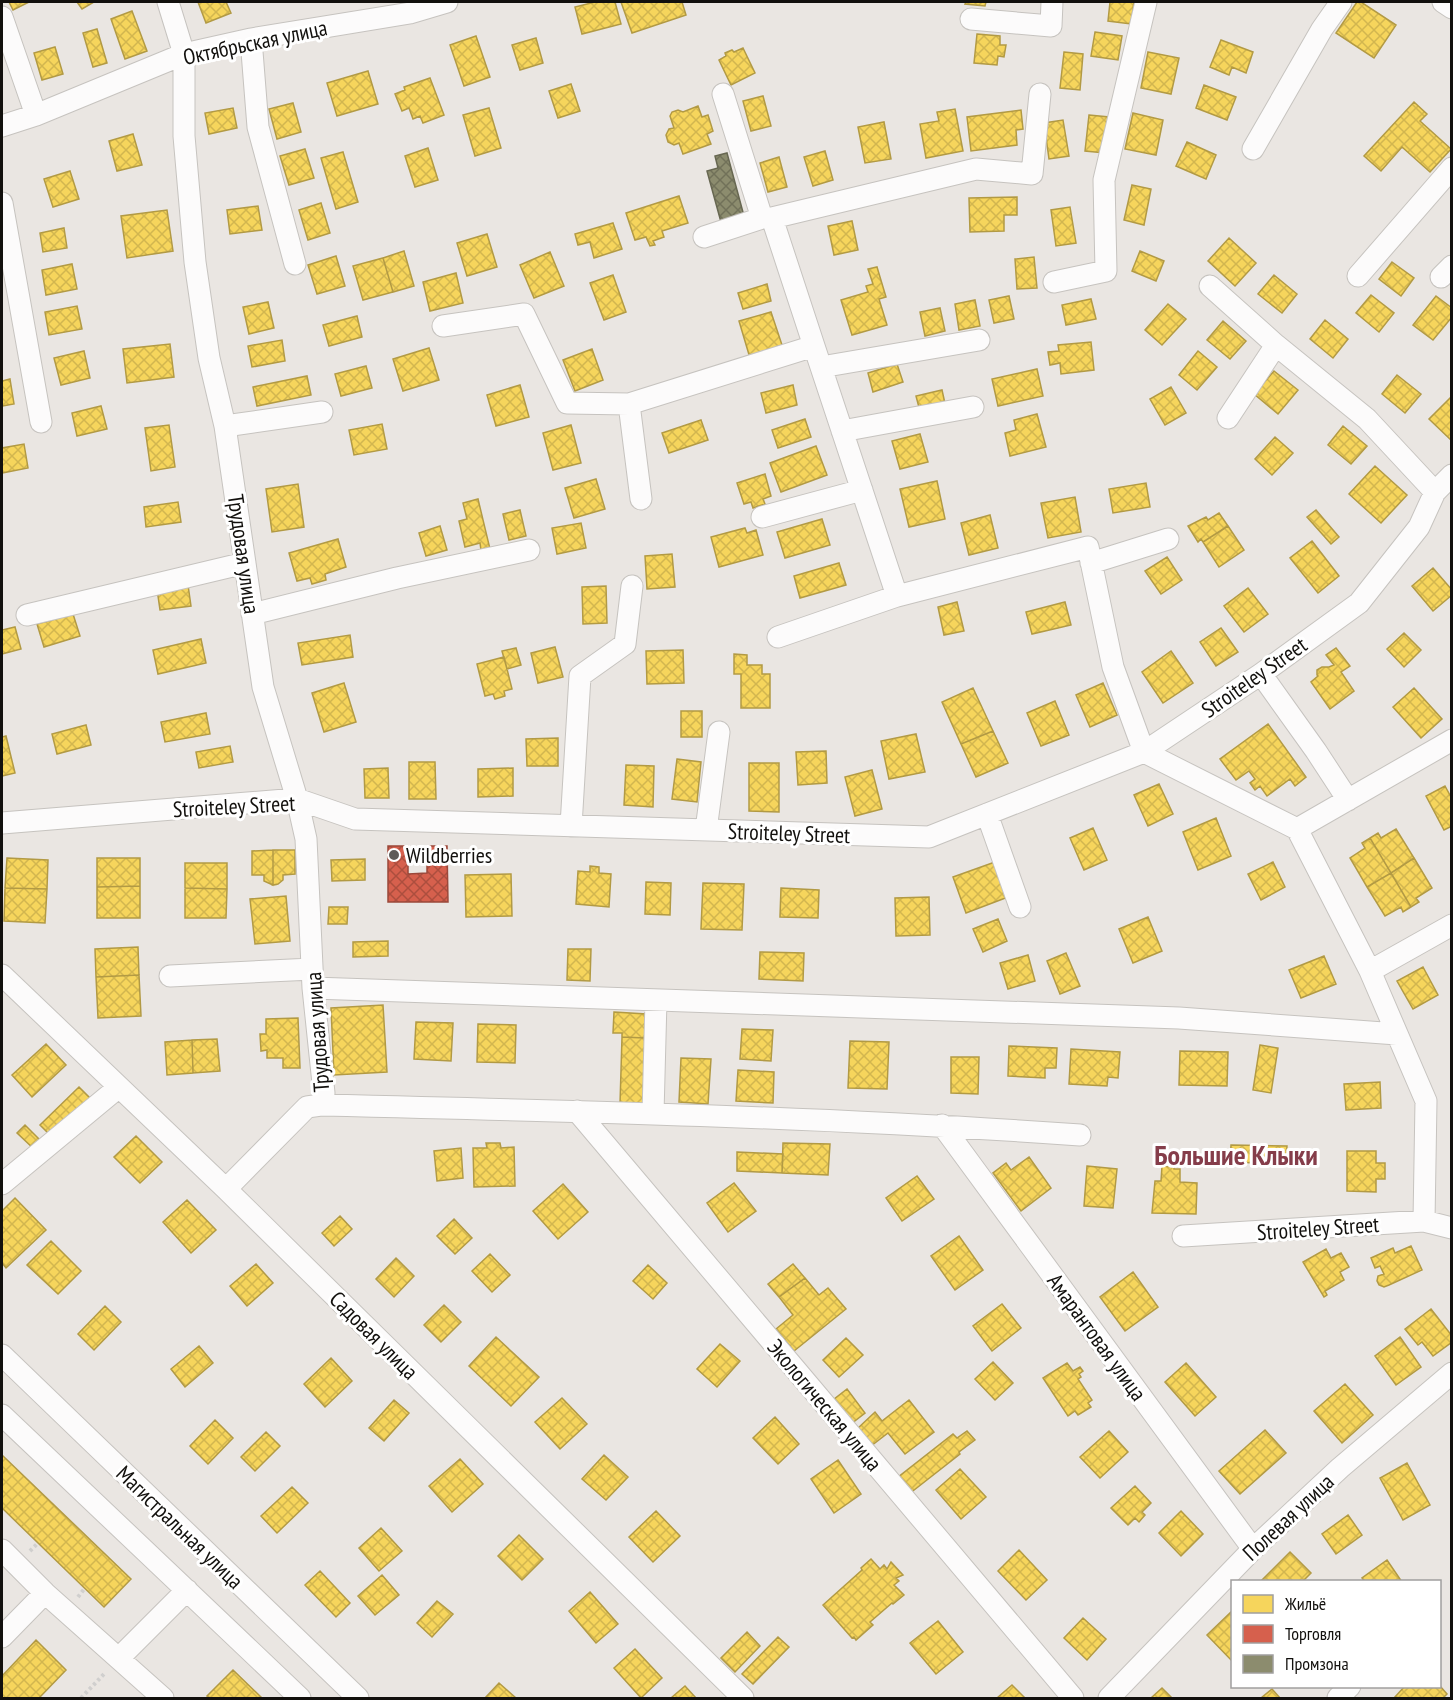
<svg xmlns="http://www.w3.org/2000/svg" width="1453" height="1700" font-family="'PT Sans Narrow',sans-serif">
<defs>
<pattern id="homes-cross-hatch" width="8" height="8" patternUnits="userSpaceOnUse" patternTransform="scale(1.5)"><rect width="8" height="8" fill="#f6d55c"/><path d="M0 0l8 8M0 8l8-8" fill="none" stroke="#d2b64f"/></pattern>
<pattern id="shops-cross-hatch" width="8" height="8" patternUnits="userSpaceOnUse" patternTransform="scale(1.5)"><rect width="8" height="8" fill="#d6604d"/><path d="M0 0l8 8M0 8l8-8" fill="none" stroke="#ac4e3e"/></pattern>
<pattern id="industry-cross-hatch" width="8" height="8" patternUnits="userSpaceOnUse" patternTransform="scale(1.5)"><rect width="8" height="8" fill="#8c8c6e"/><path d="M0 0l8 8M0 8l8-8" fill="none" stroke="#717159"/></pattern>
</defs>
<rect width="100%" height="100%" fill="#eae6e2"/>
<!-- homes -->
<path fill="url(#homes-cross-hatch)" stroke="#b29a44" stroke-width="1.5" d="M9 2H29L13 10Z
M77 2H94L82 9Z
M198 2H226L231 13 206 23Z
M595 2H615L621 24 582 34 575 7Z
M621 2H682L686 15 632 33Z
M966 2H986L985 6 965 4Z
M1110 2H1134L1131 24 1108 21Z
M1357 2H1361L1396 25 1374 58 1336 33Z
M132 11 147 51 125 59 111 19Z
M97 29 107 63 93 67 83 33Z
M1095 32 1122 36 1118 60 1091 56Z
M977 34 1000 36V45H1006L1004 57 998 56 997 65 974 63Z
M476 36 490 77 464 86 450 45Z
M536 38 543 63 520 70 512 45Z
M1221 40 1253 52 1246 73 1232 67 1229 75 1210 67Z
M55 47 63 74 42 80 34 53Z
M743 48 755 73 731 85 719 60 726 56 725 53 732 50 734 52Z
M1064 52 1083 54 1080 90 1060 88Z
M1148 52 1179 58 1171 94 1141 88Z
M368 71 378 104 337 116 327 83Z
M430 78 444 115 423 123 420 116 413 119 409 108 402 111 395 94 405 90 404 87Z
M571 84 580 111 558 118 549 91Z
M1204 85 1236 97 1227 120 1196 108Z
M763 96 771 126 751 131 743 101Z
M1414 102 1427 114 1420 121 1451 149 1430 172 1402 147 1381 171 1364 156Z
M293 103 301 132 277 139 269 109Z
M698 106 702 117 708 115 713 131 707 134 711 144 683 154 679 143 674 145 668 142 666 135 669 129 674 128 670 116 672 112 678 110 683 112Z
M233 108 237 128 209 134 205 113Z
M489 108 501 148 475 156 463 115Z
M955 109 963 151 926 158 920 124 939 121 937 112Z
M1021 110 1023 129 1016 130 1017 145 971 151 967 117Z
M1133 113 1163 120 1156 155 1125 149Z
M1089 115 1109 117 1105 153 1085 151Z
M1063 120 1069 156 1049 159 1044 123Z
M884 122 891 159 865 163 858 127Z
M133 134 142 165 117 171 109 141Z
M1187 142 1216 155 1206 179 1176 166Z
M428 148 438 180 415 187 405 156Z
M305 149 314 178 289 185 280 156Z
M825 151 833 180 813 186 804 157Z
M343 152 358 202 336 209 321 158Z
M779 157 787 187 768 192 760 163Z
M70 171 79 199 53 207 44 179Z
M1132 185 1151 189 1144 225 1124 220Z
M679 196 688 223 662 231 664 237 653 241 655 245 650 246 646 237 635 240 626 213Z
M1017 197V215H1004V231L970 232 969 198Z
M321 203 330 233 308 240 299 210Z
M258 206 262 230 230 234 227 210Z
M1070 207 1076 243 1056 246 1051 210Z
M167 210 173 251 127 258 121 216Z
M852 221 858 250 834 255 828 226Z
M613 223 622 249 594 258 590 242 578 245 575 234Z
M64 228 67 248 43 252 40 233Z
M487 234 497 267 467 276 457 243Z
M1229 238 1256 263 1235 286 1208 261Z
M404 251 414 286 393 292 383 258Z
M1140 251 1164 261 1156 281 1132 271Z
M550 252 564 286 534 298 520 265Z
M336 256 345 286 317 294 308 265Z
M1034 257 1037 288 1017 289 1015 259Z
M383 258 393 292 363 300 353 266Z
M1392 262 1414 278 1401 296 1379 279Z
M72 264 77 289 46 295 42 270Z
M877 267 886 297 879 299 887 325 852 335 841 300 868 292 866 286 873 284 868 269Z
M456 273 463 303 430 311 423 282Z
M613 275 626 312 604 320 590 283Z
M1274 275 1297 294 1282 313 1258 294Z
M767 284 771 301 743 309 738 293Z
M1371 295 1394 313 1379 332 1356 313Z
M1009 296 1014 319 994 323 989 300Z
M1436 296 1452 308V317L1433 340 1413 325Z
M1091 299 1096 319 1066 325 1062 305Z
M975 300 980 326 959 330 955 304Z
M268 302 274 328 249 334 243 307Z
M1168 304 1186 319 1162 345 1145 330Z
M77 306 82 329 49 335 45 312Z
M940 308 945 331 925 336 920 312Z
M771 312 783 348 750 358 739 321Z
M357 316 362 337 329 346 323 325Z
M1325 320 1348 339 1333 358 1310 339Z
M1223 321 1246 341 1230 359 1207 340Z
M282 340 285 361 252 367 248 346Z
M1091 342 1094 370 1061 374 1060 363 1050 365 1048 352 1059 351 1058 345Z
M170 344 174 377 127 383 123 349Z
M429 348 439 380 403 391 393 359Z
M592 349 603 380 575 391 563 360Z
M84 351 90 378 61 385 54 358Z
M1198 351 1217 367 1197 390 1179 375Z
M897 364 903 382 873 392 868 373Z
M366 366 372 388 341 396 335 374Z
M1037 369 1043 396 998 406 992 379Z
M1274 371 1298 390 1278 414 1254 394Z
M1397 375 1421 394 1405 413 1382 394Z
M307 376 311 395 257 406 253 387Z
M10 379 14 404 2 406V381Z
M520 385 529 417 496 426 487 395Z
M793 385 797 405 766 413 761 393Z
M1171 387 1186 413 1165 425 1150 399Z
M942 390 946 408 921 415 916 396Z
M1452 396V441L1429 419Z
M101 406 107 429 77 436 72 413Z
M1037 414 1046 447 1010 456 1005 433 1016 430 1014 420Z
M805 419 811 437 778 448 772 430Z
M701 420 708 440 669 453 662 433Z
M382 424 387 449 354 455 349 430Z
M169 425 175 467 151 471 145 428Z
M571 425 581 463 553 470 543 433Z
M1343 426 1367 446 1351 464 1328 445Z
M920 434 928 462 900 469 892 441Z
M1275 437 1293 453 1272 475 1255 459Z
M24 444 28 468 2 473V448Z
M816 446 827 475 781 492 770 463Z
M1375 466 1407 495 1381 523 1349 494Z
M765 474 771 496 763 499 765 504 753 508 751 502 744 504 737 483Z
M596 479 605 509 574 518 565 488Z
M937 481 945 519 909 527 900 489Z
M1146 483 1150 507 1113 513 1109 489Z
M298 484 304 527 272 532 266 489Z
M1075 497 1081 532 1048 538 1041 503Z
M478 499 490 549 481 550 480 543 465 547 459 521 467 519 463 503Z
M178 502 181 522 146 527 144 507Z
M520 510 526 536 509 540 503 514Z
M1316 510 1339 537 1331 544 1307 517Z
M1219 513 1228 526 1203 542 1201 539 1198 542 1188 526 1206 517 1208 520Z
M990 515 998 548 969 555 961 523Z
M822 519 830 545 785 558 777 532Z
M581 523 586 548 557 554 552 528Z
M440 526 447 550 426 556 419 533Z
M1228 526 1244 550 1219 567 1203 542Z
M745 528 747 533 756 530 763 555 719 567 711 537Z
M338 539 346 567 325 574 326 580 312 584 310 578 297 581 289 553Z
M1312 541 1339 576 1318 593 1290 558Z
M672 554 675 587 647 589 645 556Z
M1167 557 1182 580 1161 594 1145 571Z
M839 563 846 585 800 598 794 576Z
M1433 568 1452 590V595L1433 611 1412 586Z
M188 585 191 606 160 610 157 589Z
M606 586 607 623 583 624 582 587Z
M1248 588 1268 614 1244 632 1224 606Z
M957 602 964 631 944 635 938 607Z
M1065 602 1071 625 1032 634 1026 612Z
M73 614 80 636 44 647 37 624Z
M15 627 21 649 2 654V630Z
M1221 628 1238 652 1216 666 1200 642Z
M1404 633 1421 650 1404 667 1387 649Z
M350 635 353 657 302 665 298 643Z
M201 639 206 663 158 674 153 650Z
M555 647 563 677 538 683 531 653Z
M516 648 521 665 507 669 502 651Z
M1336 648 1350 666 1341 672 1354 691 1330 709 1311 682 1318 676 1317 675V670L1322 667H1329L1334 665 1326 655Z
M683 650 684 683 647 684 646 651Z
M1171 651 1193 683 1163 703 1142 672Z
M734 654 747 655V665H762V674H770V708H741V674H734Z
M504 657 512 689 504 691 505 696 495 699 493 694 485 696 477 664Z
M344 683 356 722 324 732 312 693Z
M1103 683 1117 715 1090 727 1076 695Z
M973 688 993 731 961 744 942 702Z
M1414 688 1442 719 1421 738 1393 707Z
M1055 701 1069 735 1041 746 1027 713Z
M681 711H702V737H681Z
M206 713 210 734 165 742 161 722Z
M1268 724 1306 777 1295 786 1290 779 1267 796 1260 786 1255 790 1250 783 1255 779 1249 771 1236 780 1220 759Z
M86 725 91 745 57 754 52 734Z
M993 731 1008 763 976 777 961 744Z
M916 734 925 772 889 779 881 741Z
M6 736 15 773 2 776V737Z
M558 738V766H527L526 739Z
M230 746 233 762 199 768 196 752Z
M826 751 827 783 798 785 796 752Z
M677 759 701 762 697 802 672 799Z
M409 762H435L436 799H409Z
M749 763H779V812L749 811Z
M626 765 654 766 653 807 624 805Z
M388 768 389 798H365L364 769Z
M513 768V796L478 797V769Z
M872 770 882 809 855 816 845 777Z
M1159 784 1173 814 1148 826 1134 795Z
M1445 786 1452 799V826L1444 830 1426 796Z
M1216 818 1231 856 1198 870 1183 832Z
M1093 828 1107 860 1084 870 1070 838Z
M1396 829 1414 858 1391 873 1370 838 1378 833 1381 838Z
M1370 838 1391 873 1367 887 1350 858 1365 848 1362 843Z
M273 850H295V874L283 875V880L278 884 273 885Z
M273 850V885L264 881V875H252V851Z
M7 858 48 860 47 889 5 888Z
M97 858H140V886L97 887Z
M1414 858 1432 888 1416 898 1419 902 1411 907 1391 873Z
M365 859V880L332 881 331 860Z
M995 862 1008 897 966 913 953 877Z
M1273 862 1285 887 1261 900 1248 874Z
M185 863H227V889L185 888Z
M590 866 599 867V873L611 874 609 907 576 904 578 871 590 872Z
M1391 873 1411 907 1403 912 1401 907 1385 916 1367 887Z
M511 874 512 916 466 917 465 875Z
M646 882 671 883 670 915 645 914Z
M703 883 744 884 742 930 701 929Z
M140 886V918H97V887Z
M5 888 47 889 45 923 4 921Z
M185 888 227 889 226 918H185Z
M781 888 819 890 818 918 780 917Z
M286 896 290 941 255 944 250 899Z
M929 897 930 935 896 936 895 898Z
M329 907H348L347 924H328Z
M1148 917 1162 951 1133 963 1119 929Z
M998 919 1007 941 983 952 973 929Z
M388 941V956L353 957V942Z
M138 947 139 975 96 977 95 949Z
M568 949H591L590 981 567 980Z
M760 952 804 953 803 981 759 979Z
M1066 953 1080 986 1060 994 1047 961Z
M1028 955 1035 981 1008 989 1000 963Z
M1324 956 1336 984 1301 998 1289 970Z
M1423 967 1438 995 1413 1009 1397 981Z
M139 975 141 1016 98 1018 96 977Z
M383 1005 387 1072 334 1075 331 1008Z
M614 1012 646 1014 645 1038 622 1037V1033H613Z
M298 1018 300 1068H283V1058H267V1050L261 1051 260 1034H266V1019Z
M416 1022 453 1023 451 1061 414 1059Z
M478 1024 516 1025 515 1063 477 1062Z
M742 1029 773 1030 771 1061 740 1059Z
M622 1037 645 1038 643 1105 620 1104Z
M217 1039 220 1071 193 1073 192 1040Z
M192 1040 193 1073 167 1075 165 1042Z
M850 1041 889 1042 887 1089 848 1088Z
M46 1044 66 1065 32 1097 12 1075Z
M1260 1045 1278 1048 1271 1093 1253 1090Z
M1009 1046 1057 1048 1056 1068H1045V1078L1008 1076Z
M1071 1049 1120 1052 1118 1078 1108 1077 1107 1086 1069 1084Z
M1180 1051 1228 1052 1227 1086 1179 1085Z
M951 1057H979L978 1094 951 1093Z
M681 1058 711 1059 708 1104 679 1102Z
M738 1070 774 1072 773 1103 736 1101Z
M1380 1082 1381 1108 1346 1110 1344 1084Z
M79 1087 90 1098 51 1136 40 1125Z
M25 1125 42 1142 35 1150 17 1133Z
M136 1136 162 1162 140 1183 114 1157Z
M486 1143H500L501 1148 514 1147 515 1186 474 1187 473 1148H487Z
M783 1143 830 1144 828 1175 782 1173Z
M1231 1145 1287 1146 1286 1164 1230 1162Z
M461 1148 463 1178 437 1181 434 1151Z
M1347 1151H1376V1163H1385V1179H1376V1192L1347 1191Z
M737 1152 783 1154 782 1173 737 1171Z
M1029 1157 1051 1188 1021 1211 993 1173 1006 1163 1011 1170Z
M1087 1166 1117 1169 1113 1208 1084 1206Z
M1162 1166 1174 1167V1169H1180V1182L1197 1183 1196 1214 1152 1213 1155 1181H1161Z
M917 1176 934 1199 902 1221 886 1198Z
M734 1183 756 1211 728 1232 707 1203Z
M563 1184 588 1212 558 1239 533 1211Z
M15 1198 46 1230 6 1268 2 1263V1211Z
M187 1200 216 1230 191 1253 163 1222Z
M340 1216 352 1229 334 1246 322 1233Z
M454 1219 472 1238 455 1254 437 1236Z
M959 1236 983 1270 955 1290 931 1256Z
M51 1241 81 1271 58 1294 27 1265Z
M1411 1246 1422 1270 1389 1285 1384 1287 1379 1285 1377 1281 1378 1276 1384 1274 1380 1266 1375 1268 1371 1258 1393 1248 1395 1253Z
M1326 1249 1331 1258 1341 1253 1349 1267 1340 1272 1344 1280 1325 1291 1327 1295 1324 1297 1303 1262Z
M490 1254 510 1275 492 1292 472 1271Z
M396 1258 414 1276 394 1297 376 1279Z
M256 1264 273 1283 247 1306 230 1286Z
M793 1264 805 1278 779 1297 768 1284Z
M648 1265 667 1283 653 1299 633 1281Z
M1133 1272 1158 1307 1125 1331 1100 1297Z
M805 1278 819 1295 828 1288 846 1309 794 1351 776 1329 793 1315 779 1297Z
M1002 1304 1021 1328 992 1351 973 1326Z
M444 1305 461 1322 441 1342 424 1325Z
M105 1306 121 1322 94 1350 78 1334Z
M1431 1309 1452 1336V1342L1433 1356 1422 1342 1418 1345 1405 1329Z
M496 1337 539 1377 511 1406 469 1366Z
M1400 1337 1421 1367 1396 1385 1375 1356Z
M846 1338 863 1355 839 1377 823 1360Z
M720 1344 740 1361 717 1387 697 1369Z
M199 1346 213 1363 185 1387 171 1369Z
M331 1358 352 1381 325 1407 304 1384Z
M993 1362 1013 1383 995 1400 975 1379Z
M1067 1363 1073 1371 1080 1367 1083 1371 1079 1374 1081 1377 1078 1379 1092 1400 1088 1403 1091 1407 1078 1415 1075 1411 1068 1416 1043 1378Z
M1186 1363 1216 1397 1195 1416 1165 1382Z
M1345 1384 1373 1415 1342 1443 1314 1411Z
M847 1389 865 1413 851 1424 833 1400Z
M562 1398 587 1424 560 1449 535 1422Z
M394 1400 409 1413 384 1441 369 1428Z
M909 1400 934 1432 905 1454 888 1433 871 1446 857 1429 875 1412 882 1421Z
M775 1417 799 1444 778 1464 753 1438Z
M215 1420 233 1438 208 1464 190 1446Z
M1265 1430 1286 1453 1240 1494 1219 1471Z
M967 1431 975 1440 959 1452 960 1454 909 1494 897 1478 953 1434 957 1438Z
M1109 1431 1128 1452 1100 1478 1080 1457Z
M266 1432 280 1446 255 1471 241 1457Z
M2 1455 131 1579 104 1607 2 1508Z
M604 1455 628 1477 606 1500 582 1479Z
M460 1459 483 1484 452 1512 429 1486Z
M838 1460 861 1494 834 1513 811 1479Z
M1407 1463 1430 1505 1403 1520 1380 1478Z
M960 1469 986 1497 961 1519 936 1490Z
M1135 1486 1151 1503 1142 1512 1145 1515 1139 1522 1135 1518 1128 1525 1111 1508Z
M292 1487 308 1503 277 1533 261 1516Z
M656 1511 680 1536 653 1562 629 1537Z
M1181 1511 1203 1534 1181 1556 1159 1533Z
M1348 1515 1362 1535 1336 1554 1322 1534Z
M381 1528 402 1551 379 1571 359 1548Z
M519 1535 543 1559 522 1580 498 1556Z
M1019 1550 1047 1580 1026 1600 998 1571Z
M1290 1552 1311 1573 1302 1582H1260Z
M871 1559 880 1569 884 1565 887 1569 891 1562 903 1575 896 1578 899 1581 894 1585 904 1595 893 1604 892 1603 870 1622 873 1625 856 1640 854 1637 852 1638 823 1605 862 1570 861 1568Z
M1387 1560 1402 1582H1365L1362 1578Z
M320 1571 350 1603 336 1617 305 1585Z
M382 1575 399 1595 375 1615 358 1596Z
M590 1592 618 1624 596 1643 569 1611Z
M437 1601 453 1614 432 1637 417 1623Z
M1232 1611V1661L1207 1635Z
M1083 1618 1106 1639 1087 1660 1064 1638Z
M938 1621 963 1652 936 1674 910 1643Z
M747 1632 760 1646 735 1672 721 1658Z
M778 1637 789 1647 753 1684 742 1674Z
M36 1640 66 1670 39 1698H2V1676Z
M635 1649 662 1678 641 1698 614 1668Z
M233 1670 262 1698H209L207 1696Z
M499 1683 516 1698H485Z
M1012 1685 1025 1698H997Z
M685 1686 696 1698H671Z
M1405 1686H1440L1447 1694 1443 1698H1394Z
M1162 1688 1172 1698H1151Z
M1272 1689 1280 1698H1261Z"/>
<!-- shops -->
<path fill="url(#shops-cross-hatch)" stroke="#9b483a" stroke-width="1.5" d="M388 846H408V874L427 873V846H447L448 902H388Z"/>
<!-- industry -->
<path fill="url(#industry-cross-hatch)" stroke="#676751" stroke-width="1.5" d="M727 153 744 216 721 222 707 171 718 168 715 156Z"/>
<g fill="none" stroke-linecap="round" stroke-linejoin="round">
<defs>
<path id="minor" d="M168 2 184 54V136L195 262 209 358 225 426 263 687 297 799 306 839 313 988 324 1093 321 1105
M1443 2 1452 8
M2 17 36 115
M971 19 1051 26 1052 2
M251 39 258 127 295 264
M723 94 762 218H772
M2 126 36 115 184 54 251 39 410 13 447 2
M1253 149 1322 29 1341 2
M2 203 41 422
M704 237 762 218
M1358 276 1452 168
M1441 277 1452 266
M1054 282 1106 271 1104 180 1146 2
M1210 286 1276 345
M443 326 524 314 567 403 629 404
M814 346 772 218 976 169 1032 174 1040 94
M821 367 979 340
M1228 418 1276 345 1367 419 1435 492
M225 426 322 412
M842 431 973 407
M641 499 629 404 814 346 897 596 1088 547 1113 667 1144 752 1297 829 1370 971 1452 925
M762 517 862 490
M1091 563 1168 539
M252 614 397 578 529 550
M27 615 245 563
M778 637 897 596
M1261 674 1316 751 1348 800
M987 814 1020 907
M2 823 297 799 355 819 929 837 1144 752 1261 674 1359 603 1419 527 1435 492 1452 475
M571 826 580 676 625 644 632 586
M1297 829 1452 740
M706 830 719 732
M1370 971 1426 1101 1424 1221
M2 975 226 1189 743 1698
M170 976 312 969
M313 988 1179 1018 1397 1034
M577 1111 1073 1698
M653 1114 656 1000
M942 1125 1253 1549
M2 1184 119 1087
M226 1189 307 1107 321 1105C574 1111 827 1117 1080 1135
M1183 1236 1424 1221 1452 1228
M2 1355 358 1698
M2 1415 300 1698
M2 1550 45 1593 163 1698
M2 1637 45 1593
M119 1658 187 1590
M1109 1698 1253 1549 1340 1468 1452 1373
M1338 1698 1350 1686"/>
</defs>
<!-- minor casing -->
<use href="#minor" stroke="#c6c3bf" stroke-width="23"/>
<!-- path -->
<path stroke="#d0cfce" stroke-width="4" stroke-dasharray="3 3" stroke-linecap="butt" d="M30 1551 38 1543
M78 1597 85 1588
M81 1698 105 1673"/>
<!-- minor -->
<use href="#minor" stroke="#fcfbfb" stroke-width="21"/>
</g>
<!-- markers -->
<circle fill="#5e5b58" stroke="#fff" stroke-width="2" cx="394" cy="855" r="6"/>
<g text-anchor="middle" stroke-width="6" stroke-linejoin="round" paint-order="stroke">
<!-- street labels -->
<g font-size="22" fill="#12100d" stroke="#fff">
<text transform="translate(255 42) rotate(-12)" y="8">Октябрьская улица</text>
<text transform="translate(244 554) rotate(82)" y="8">Трудовая улица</text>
<text transform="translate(1254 677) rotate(-35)" y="8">Stroiteley Street</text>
<text transform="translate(234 806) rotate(-3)" y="8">Stroiteley Street</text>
<text transform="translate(789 833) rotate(2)" y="8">Stroiteley Street</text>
<text transform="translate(317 1032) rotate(-94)" y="8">Трудовая улица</text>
<text transform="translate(1318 1228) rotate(-4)" y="8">Stroiteley Street</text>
<text transform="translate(374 1335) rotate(45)" y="8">Садовая улица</text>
<text transform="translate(1097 1337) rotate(54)" y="8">Амарантовая улица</text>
<text transform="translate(825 1405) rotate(50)" y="8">Экологическая улица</text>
<text transform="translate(1288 1517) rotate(-43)" y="8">Полевая улица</text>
<text transform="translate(180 1527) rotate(44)" y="8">Магистральная улица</text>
</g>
<!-- poi labels -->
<g font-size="22" fill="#12100d" stroke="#fff" text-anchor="start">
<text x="406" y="863">Wildberries</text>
</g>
<!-- district labels -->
<g font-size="28" font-weight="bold" fill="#853d4a" stroke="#fff">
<text x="1236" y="1165">Большие Клыки</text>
</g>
</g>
<!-- border -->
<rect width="1453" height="1700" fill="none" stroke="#12100d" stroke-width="6"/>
<!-- legend -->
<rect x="1231" y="1580" width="210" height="108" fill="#ffffff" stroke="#a09f9e" stroke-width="1.5"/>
<rect x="1243" y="1595" width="30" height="18" fill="#f6d55c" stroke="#a09f9e" stroke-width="1.5"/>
<text x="1285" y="1610" font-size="18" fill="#12100d">Жильё</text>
<rect x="1243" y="1625" width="30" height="18" fill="#d6604d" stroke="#a09f9e" stroke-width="1.5"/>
<text x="1285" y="1640" font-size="18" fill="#12100d">Торговля</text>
<rect x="1243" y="1655" width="30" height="18" fill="#8c8c6e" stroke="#a09f9e" stroke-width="1.5"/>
<text x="1285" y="1670" font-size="18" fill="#12100d">Промзона</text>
</svg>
